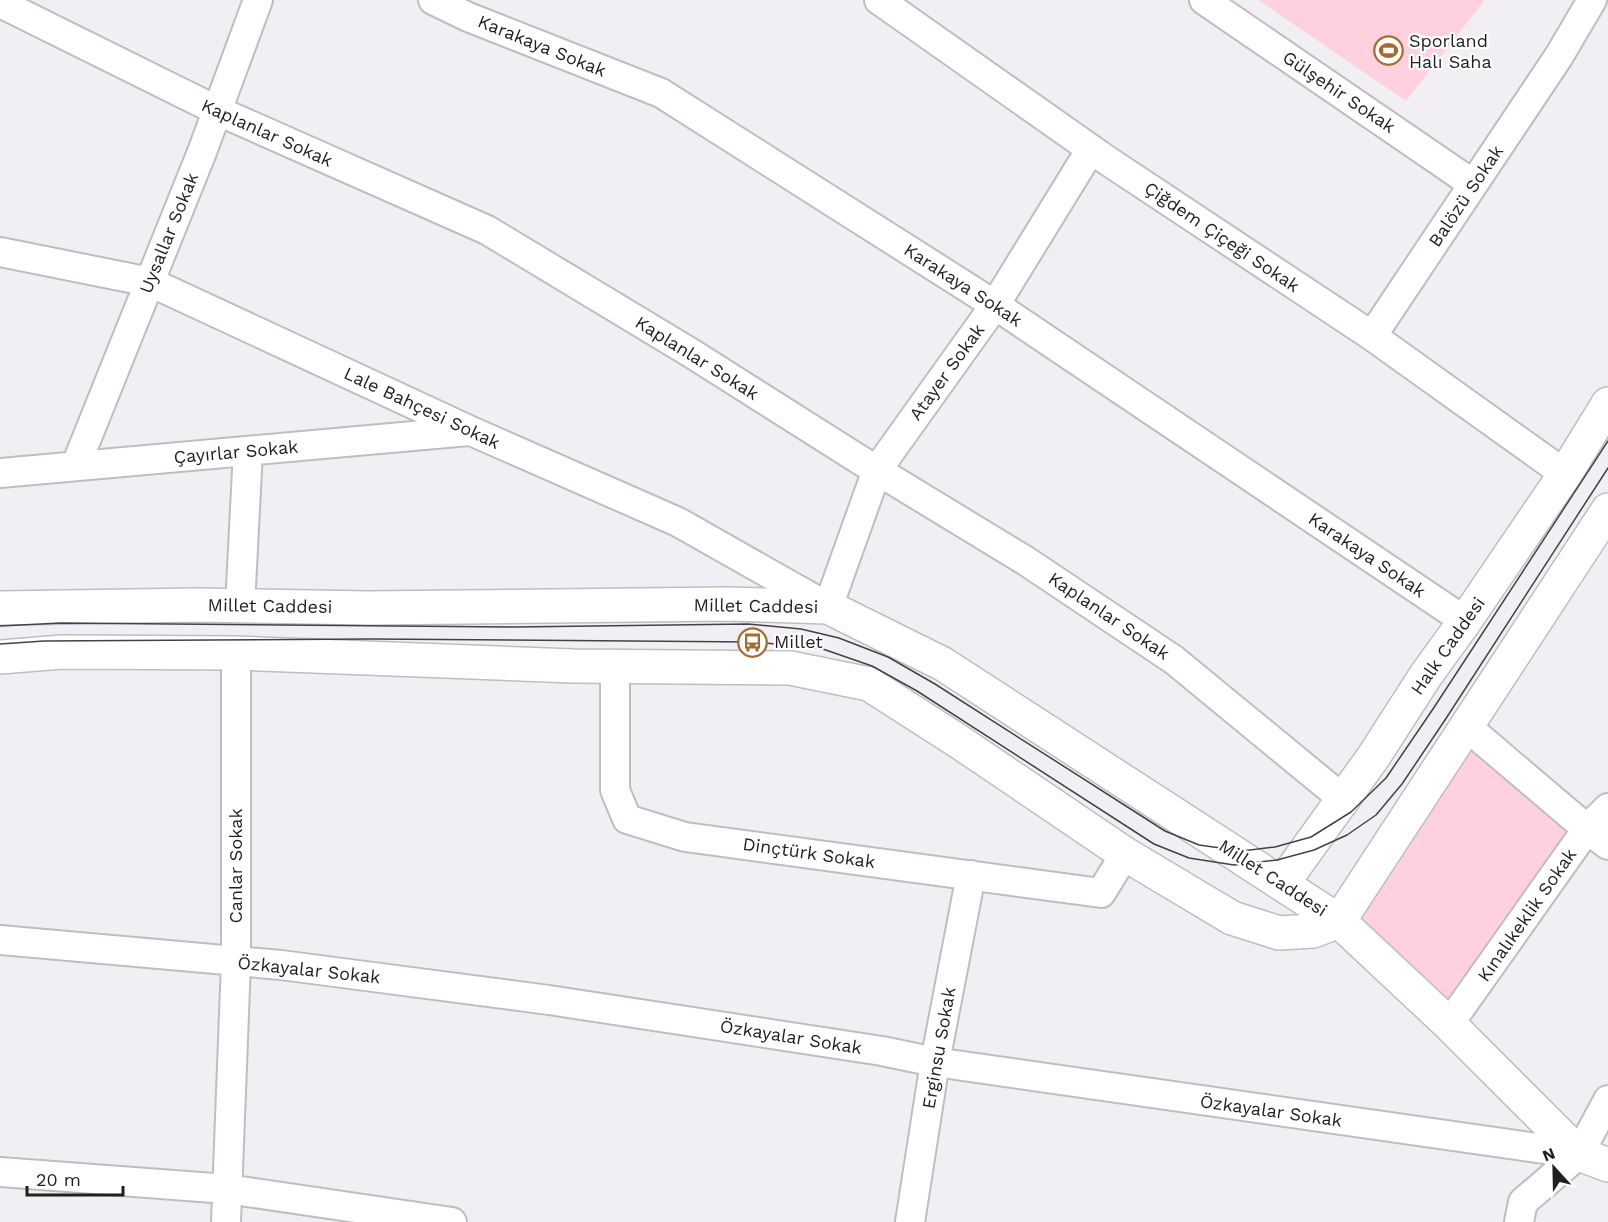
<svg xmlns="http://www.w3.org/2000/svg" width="1608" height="1222" font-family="'Work Sans',sans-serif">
<rect width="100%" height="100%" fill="#f2eff4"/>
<!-- green -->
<path fill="#ffd1df" d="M1258 0H1482L1484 1 1406 101Z
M1467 727 1587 829 1449 1024 1339 921Z"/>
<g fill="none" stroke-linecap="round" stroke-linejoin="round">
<defs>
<path id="minor" d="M433 0 468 17 661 93 995 305 1465 621
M879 0 1105 159 1372 336 1565 474
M1204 0 1473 184
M0 3 218 111 487 230 691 353 860 460 1026 561 1174 660 1343 799
M0 252 150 282 471 431 678 522 828 607 877 470 995 305 1091 149
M1372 336 1559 56 1592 0
M76 465 202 152 258 0
M0 473 469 431
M240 606 248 451
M615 667V790L627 819 685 837 1101 893 1125 854
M1467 727 1587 829 1608 845
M0 940 281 965 549 1000 882 1051 935 1062 1579 1154
M1449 1024 1587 829 1608 808
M0 1172 227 1189 452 1222
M226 1222 236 962V653
M910 1222 935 1062 971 875
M1519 1222 1523 1202 1579 1154 1608 1100"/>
<path id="secondary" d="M0 608 197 605 369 608 726 604 828 607 943 664 1339 921 1449 1024 1579 1154 1608 1165
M0 657 62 652 236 653 573 666 790 668 869 684 958 741 1125 854 1232 918 1279 933 1313 931 1339 921
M1282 884 1374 756 1426 675 1465 621 1565 474 1608 404
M1339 921 1608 510"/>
</defs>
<!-- minor casing -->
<use href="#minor" stroke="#c0bdc1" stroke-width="32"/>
<!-- secondary casing -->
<use href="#secondary" stroke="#c0bdc1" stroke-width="36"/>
<!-- minor -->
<use href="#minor" stroke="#fff" stroke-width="28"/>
<!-- secondary -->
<use href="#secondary" stroke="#fff" stroke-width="33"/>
<!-- tram -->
<path stroke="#444245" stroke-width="1.5" d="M0 626 61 623 515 627 748 624 801 629 839 638 888 657 935 684 1165 831 1199 845 1242 851 1275 847 1311 837 1351 812 1386 778 1433 709 1608 441
M0 644 44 641 372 639 753 642 820 648 872 666 917 691 1154 844 1189 858 1234 865 1277 860 1314 850 1347 835 1376 815 1402 784 1445 720 1608 468"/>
</g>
<!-- icons -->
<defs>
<symbol id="stadium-ring" viewBox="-11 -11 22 22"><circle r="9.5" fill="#fff" stroke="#a86b2f" stroke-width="1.5"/><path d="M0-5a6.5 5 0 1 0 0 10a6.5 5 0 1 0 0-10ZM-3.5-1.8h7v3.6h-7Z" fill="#a86b2f"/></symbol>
<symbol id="bus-ring" viewBox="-11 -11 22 22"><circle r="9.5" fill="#fff" stroke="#a86b2f" stroke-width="1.5"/><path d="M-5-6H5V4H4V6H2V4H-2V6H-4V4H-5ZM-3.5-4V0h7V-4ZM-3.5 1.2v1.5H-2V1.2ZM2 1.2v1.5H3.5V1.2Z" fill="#a86b2f"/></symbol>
</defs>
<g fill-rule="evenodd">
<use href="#stadium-ring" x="1372" y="34" width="33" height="33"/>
<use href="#bus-ring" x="736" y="626" width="33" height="33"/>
</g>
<g text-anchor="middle" stroke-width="4.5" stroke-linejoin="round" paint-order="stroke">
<!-- poi labels -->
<g font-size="18" fill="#201f21" stroke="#fff" text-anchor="start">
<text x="1409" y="47">Sporland<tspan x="1409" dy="21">Halı Saha</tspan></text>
<text x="774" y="648">Millet</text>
</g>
<!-- street labels -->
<g font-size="18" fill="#201f21" stroke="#fff">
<text transform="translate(542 46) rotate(22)" y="6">Karakaya Sokak</text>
<text transform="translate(1339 92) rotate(34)" y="6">Gülşehir Sokak</text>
<text transform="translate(267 133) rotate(24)" y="6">Kaplanlar Sokak</text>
<text transform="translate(1466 196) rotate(-56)" y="6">Balözü Sokak</text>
<text transform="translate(169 233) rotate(-68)" y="6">Uysallar Sokak</text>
<text transform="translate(1222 237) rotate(34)" y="6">Çiğdem Çiçeği Sokak</text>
<text transform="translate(963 285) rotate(33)" y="6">Karakaya Sokak</text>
<text transform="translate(697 358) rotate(32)" y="6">Kaplanlar Sokak</text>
<text transform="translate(947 372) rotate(-54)" y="6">Atayer Sokak</text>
<text transform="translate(422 408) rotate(25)" y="6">Lale Bahçesi Sokak</text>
<text transform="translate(236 452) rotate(-5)" y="6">Çayırlar Sokak</text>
<text transform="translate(1367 555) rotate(34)" y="6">Karakaya Sokak</text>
<text transform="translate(270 606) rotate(1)" y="6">Millet Caddesi</text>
<text transform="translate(756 606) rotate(1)" y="6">Millet Caddesi</text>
<text transform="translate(1109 616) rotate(34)" y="6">Kaplanlar Sokak</text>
<text transform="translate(1448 646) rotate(-55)" y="6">Halk Caddesi</text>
<text transform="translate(809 853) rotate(8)" y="6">Dinçtürk Sokak</text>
<text transform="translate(236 866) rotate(-90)" y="6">Canlar Sokak</text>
<text transform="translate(1273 878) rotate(33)" y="6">Millet Caddesi</text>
<text transform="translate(1527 915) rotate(-55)" y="6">Kınalıkeklik Sokak</text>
<text transform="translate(309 970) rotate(6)" y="6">Özkayalar Sokak</text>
<text transform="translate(791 1037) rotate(9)" y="6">Özkayalar Sokak</text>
<text transform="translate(939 1048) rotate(-80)" y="6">Erginsu Sokak</text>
<text transform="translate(1271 1111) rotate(8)" y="6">Özkayalar Sokak</text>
</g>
</g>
<!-- north arrow -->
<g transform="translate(1554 1168) rotate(338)" stroke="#ffffff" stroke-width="4.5" paint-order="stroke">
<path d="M0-4.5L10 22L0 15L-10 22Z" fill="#201f21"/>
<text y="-9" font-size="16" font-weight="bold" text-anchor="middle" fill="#201f21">N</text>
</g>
<!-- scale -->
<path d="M27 1186v9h96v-9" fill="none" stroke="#201f21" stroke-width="3"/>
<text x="36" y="1186" font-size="18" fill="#201f21" stroke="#ffffff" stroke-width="4.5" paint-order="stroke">20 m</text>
</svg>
